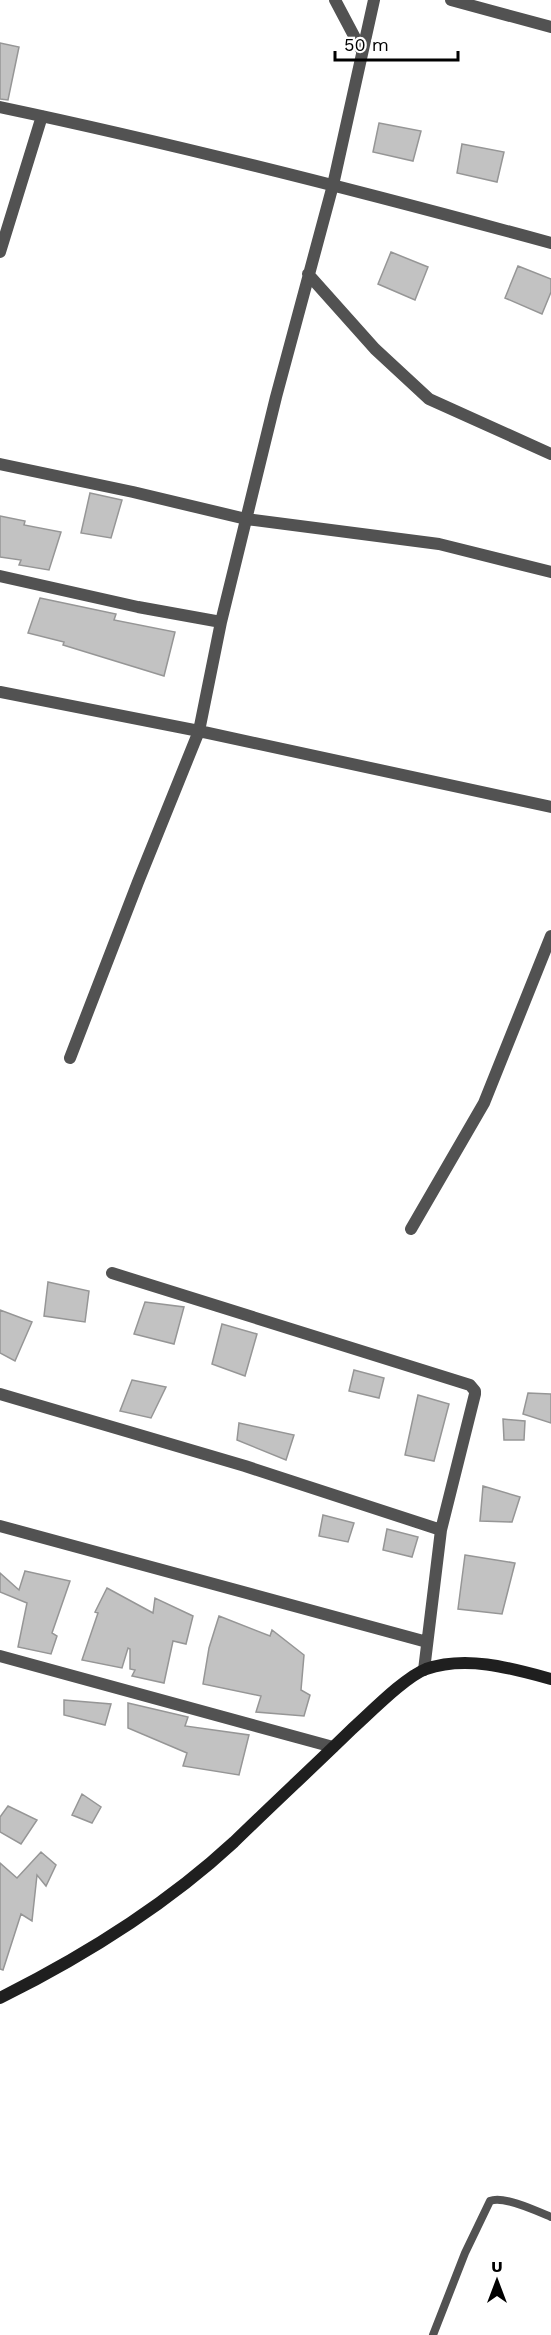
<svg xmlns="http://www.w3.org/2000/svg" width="551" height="2335" font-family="'Work Sans',sans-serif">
<rect width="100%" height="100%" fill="#fff"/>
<!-- building -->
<path fill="#c2c2c2" stroke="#969696" stroke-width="1.5" d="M0 43 19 47 8 100 0 99Z
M379 123 421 131 413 161 373 152Z
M462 144 504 152 497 182 457 173Z
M391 252 428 267 415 300 378 284Z
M518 266 551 279V292L542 314 505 298Z
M90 493 122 500 111 538 81 533Z
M0 516 25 521 24 525 61 532 49 570 19 565 21 560 0 557Z
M40 598 116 614 114 620 175 632 164 676 63 645 64 642 28 633Z
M48 1282 89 1291 85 1322 44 1316Z
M145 1302 184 1307 174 1344 134 1334Z
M0 1310 32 1322 15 1361 0 1353Z
M222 1324 257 1334 245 1376 212 1364Z
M354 1370 384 1378 379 1398 349 1391Z
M132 1380 166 1387 151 1418 120 1411Z
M528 1393 551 1394V1423L523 1414Z
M418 1395 449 1404 434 1461 405 1455Z
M503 1419 525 1421 524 1440H504Z
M239 1423 294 1435 286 1460 237 1440Z
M483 1486 520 1497 512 1522 480 1521Z
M323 1515 354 1523 348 1542 319 1536Z
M387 1529 418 1537 412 1557 383 1550Z
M465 1555 515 1563 502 1614 458 1609Z
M25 1571 70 1581 52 1633 57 1636 51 1654 18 1647 27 1603 0 1592V1573L19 1590Z
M107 1588 153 1613 155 1598 193 1616 186 1644 173 1641 164 1683 132 1676 135 1670 130 1669V1649L128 1648 122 1668 82 1660 98 1613 95 1612Z
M219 1616 270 1636 272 1630 304 1655 301 1690 310 1695 304 1716 256 1712 261 1696 203 1684 209 1648Z
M64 1700 111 1704 105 1725 64 1715Z
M128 1703 188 1717 185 1726 249 1735 239 1775 183 1766 187 1753 128 1728Z
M82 1794 101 1807 92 1823 72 1815Z
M8 1806 37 1820 21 1844 0 1832V1817Z
M41 1852 56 1865 46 1886 37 1875 32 1921 21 1914 3 1970 0 1969V1863L17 1878Z"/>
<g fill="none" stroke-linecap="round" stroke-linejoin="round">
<!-- lane -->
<path stroke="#525252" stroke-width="8" d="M433 2335 465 2253 490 2201C503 2195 537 2211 551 2217"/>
<!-- street -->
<path stroke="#525252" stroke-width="12" d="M335 0 362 51
M451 0 551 27
M0 107C185 146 368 193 551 243
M0 252 42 116
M308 274 375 349 429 399 551 454
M0 464 133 492 246 519 439 544 551 572
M0 576 138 607 221 622
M0 692 199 731 551 807
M70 1058 138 882 199 731 221 622 276 397 333 185 374 0
M411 1229 484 1103 551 936
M112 1273 470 1385 475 1391V1394L441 1530
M0 1394 245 1466 441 1530 424 1670
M0 1526 427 1642
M0 1656 333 1747"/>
<!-- secondary -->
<path stroke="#1f1f1f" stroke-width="12" d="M0 1998C84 1956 165 1906 234 1842 273 1804 313 1767 352 1729 370 1713 405 1677 426 1669 466 1655 511 1668 551 1679"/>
</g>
<!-- north arrow -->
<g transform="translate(497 2281)" stroke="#ffffff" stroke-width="4.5" paint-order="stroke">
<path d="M0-4.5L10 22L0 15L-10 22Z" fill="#000000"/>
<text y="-9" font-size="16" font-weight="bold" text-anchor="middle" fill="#000000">U</text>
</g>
<!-- scale -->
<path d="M335 51v9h123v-9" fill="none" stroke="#000000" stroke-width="3"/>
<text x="344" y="51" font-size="18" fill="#000000" stroke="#ffffff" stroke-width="4.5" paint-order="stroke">50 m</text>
</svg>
